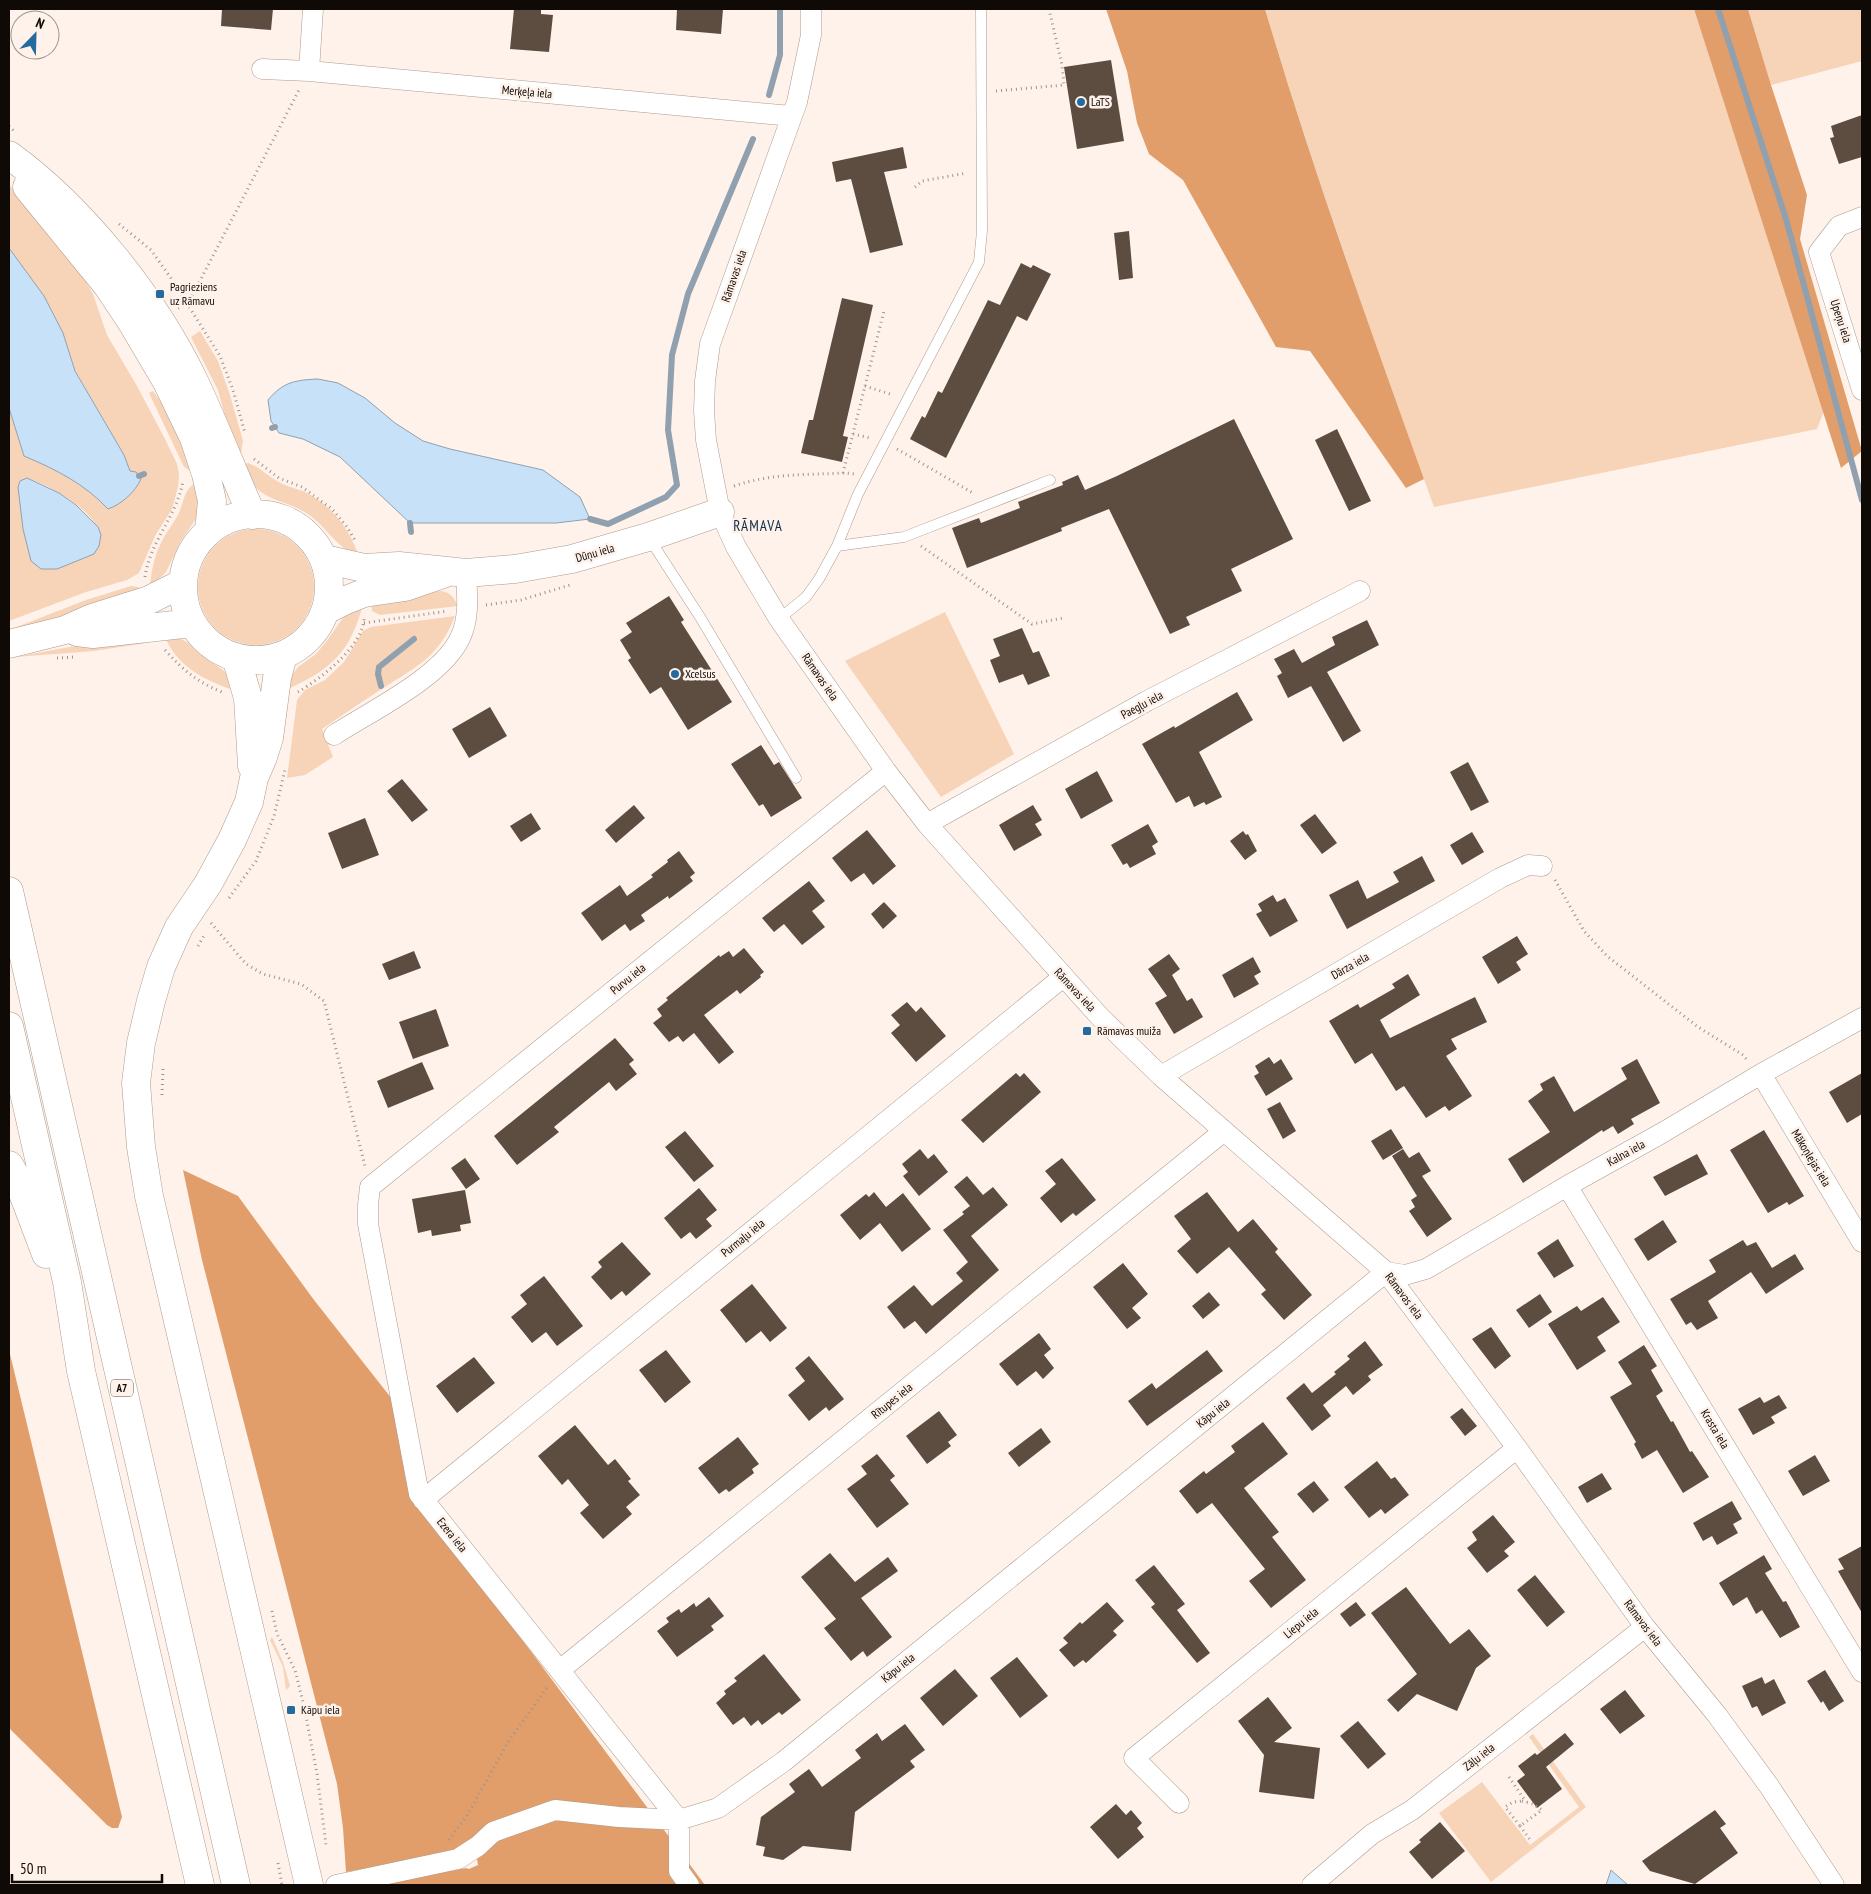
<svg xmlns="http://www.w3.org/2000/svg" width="1871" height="1894" font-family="'PT Sans Narrow',sans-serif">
<rect width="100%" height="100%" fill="#fef2ea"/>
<!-- green -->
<path fill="#f7d3b8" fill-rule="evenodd" d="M1265 9H1694L1824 411 1817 429 1434 507C1375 342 1315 177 1265 9Z
M1748 9H1862V61L1771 85Z
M9 185 47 227 77 267 93 294 107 335 137 386 165 439 177 464 179 474 178 487 172 509 155 536 139 573 127 580 86 592 9 621V408L24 456C55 469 85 484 108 509L130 471 124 455 75 370 63 333 44 296 9 248ZM27 478C52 486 92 509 101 535L20 497 18 487Z
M200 331 218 361 230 395 243 441 241 453 236 457 218 390 191 337Z
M153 391 185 436 194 473 184 467 149 393Z
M248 463C260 467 266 475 277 481 285 486 294 488 303 491 331 504 350 529 359 557 338 548 329 531 312 517 283 495 259 507 242 465Z
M202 480 197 517 181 541 166 572 150 588C151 572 154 557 161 543 166 532 174 523 179 513 186 496 183 488 202 480Z
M198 587a58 58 0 1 1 116 0a58 58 0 1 1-116 0Z
M131 586 138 587 142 593 9 632V630L86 600Z
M442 591C451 593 454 598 458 606L380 615 372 611 371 600Z
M363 604C351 651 332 669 288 689L287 682 298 667 316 654 326 642 345 615Z
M945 612 1014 754 941 797 845 661Z
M455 616C438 660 413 668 377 692 358 704 340 717 322 729L333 757 305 775 287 778 297 700 305 690 325 680 344 662 363 631 371 627Z
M164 634 176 636 188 643 200 654 223 670 230 678 239 692C208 682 175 667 164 634Z
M124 637 152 638 146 643 94 651 15 657Z
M272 1637 283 1662 290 1686 286 1690 283 1667 270 1640Z
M1533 1734 1586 1807 1491 1882 1439 1813 1482 1782 1530 1845 1579 1807 1529 1737Z"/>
<!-- forest -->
<path fill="#e19e6b" d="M1106 9H1265C1312 168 1368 323 1424 479L1406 488 1310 351 1276 347 1183 180 1149 154 1137 123 1127 71Z
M1694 9H1748L1771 85 1807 195 1800 239 1862 451 1841 468Z
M183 1170 238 1196 314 1300 392 1399 415 1496 705 1885H374L466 1868 469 1869 478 1865 475 1848 462 1852 346 1872 343 1828 337 1784 202 1260Z
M9 1350 122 1817 118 1828H112L107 1825 9 1728Z"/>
<!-- water -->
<path fill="#c7e1f8" stroke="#90a0af" d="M9 248 44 296 63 333 75 371 124 455 130 471 136 472 141 479C135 492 122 504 108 509 85 484 55 469 24 456L9 408Z
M318 379 338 383 365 398 395 423 423 441 450 449 543 470 580 497 590 519 556 523H410L340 457 303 439 279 433 271 421 268 400C283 382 295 380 318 379Z
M27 478 59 493 76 505 98 527 101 535 99 546 94 554 57 569H41L31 561 23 529 18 487 20 481Z
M1611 1870 1628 1885H1606Z"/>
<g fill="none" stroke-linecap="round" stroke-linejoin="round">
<!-- stream -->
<path stroke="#90a0af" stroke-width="6" d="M1718 9 1786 219 1862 500
M769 95 780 55V9
M272 428 275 427
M139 476 144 474
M590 519 608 524 666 497 677 485 668 430 672 355 688 294 753 139
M410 523 411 532
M381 686 378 674 379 667 414 639"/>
</g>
<!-- building -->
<path fill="#5d4d41" d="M222 9H273L271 30 221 26Z
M514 9H541V14L553 15 549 52 510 49Z
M677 9H723L721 34 676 30Z
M1111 60 1124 141 1077 149 1064 67Z
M1862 115V157L1839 164 1830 138 1834 137 1831 126Z
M903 147 907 168 884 172 903 245 870 253 851 179 836 182 832 162Z
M1129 231 1133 278 1119 280 1114 233Z
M1021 263 1031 268 1033 265 1051 274 1027 321 1017 316 946 458 910 439 922 416 925 418 938 391 942 393 988 300 1000 305Z
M842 298 873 305 843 436 848 437 842 462 801 453 809 420H813Z
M1234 419 1293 539 1231 569 1242 591 1186 617 1190 625 1170 634 1109 509 1061 528 1062 531 967 568 952 528 979 518 981 523 1020 508 1018 502 1063 485 1062 482 1078 475 1085 490 1117 476Z
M1337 429 1371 501 1349 511 1315 440Z
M669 596 684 620 681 622 732 702 688 730 661 687 650 694 628 660 631 658 620 640 632 632 626 623Z
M1367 620 1379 645 1327 672 1361 731 1343 742 1311 686 1288 698 1277 676 1282 673 1274 659 1294 649 1302 663 1335 645 1332 637Z
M1022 628 1033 653 1039 651 1050 676 1028 685 1023 674 999 683 990 660 1000 656 993 639Z
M1237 692 1253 720 1199 752 1222 797 1206 805 1204 802 1194 807 1189 796 1176 803 1142 744 1174 726 1175 728Z
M490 707 507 736 469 758 452 729Z
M761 745 774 765 779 762 802 798 771 817 763 804 759 806 731 764Z
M1468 762 1489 802 1471 811 1450 772Z
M1097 771 1113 801 1081 819 1065 789Z
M402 779 428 810 412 822 387 791Z
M634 805 645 818 616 843 605 830Z
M1033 805 1042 820 1035 824 1042 835 1014 851 999 825Z
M531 813 541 829 521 842 510 826Z
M1315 814 1337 843 1322 854 1300 825Z
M365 818 379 855 342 869 328 833Z
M1148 824 1158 842 1152 846 1156 854 1130 868 1127 863 1123 865 1111 845Z
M867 830 896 866 873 885 864 873 851 882 832 858Z
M1243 831 1246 835 1248 834 1257 851 1245 860 1230 841Z
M1472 832 1484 852 1462 865 1450 845Z
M679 851 695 873 690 877 693 881 669 899 668 896 641 915 645 921 630 931 625 924 602 941 581 913 620 885 627 896 653 877 651 875 668 862 667 860Z
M1422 856 1435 881 1347 929 1329 895 1358 880 1367 899 1399 882 1393 872Z
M809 881 825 901 812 911 825 927 802 945 784 924 774 932 762 918Z
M1273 895 1277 902 1285 898 1298 921 1270 937 1256 914 1262 911 1258 904Z
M884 902 897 916 883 929 871 914Z
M1517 936 1528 954 1516 962 1521 970 1498 984 1482 957Z
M744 948 764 972 760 975 761 977 740 994 737 990 704 1015 734 1052 719 1064 694 1033 683 1042 678 1036 669 1042 653 1023 662 1016 657 1009 668 1000 666 998 719 955 720 957 729 951 733 957Z
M414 951 421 968 389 980 382 964Z
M1169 954 1180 969 1172 975 1187 1001 1192 998 1203 1017 1174 1034 1155 1003 1167 996 1148 969Z
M1253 957 1261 972 1254 976 1259 984 1234 998 1222 975Z
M1408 974 1420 995 1380 1020 1390 1038 1475 997 1487 1022 1451 1039 1457 1049 1446 1056 1472 1096 1449 1111 1445 1106 1426 1118 1404 1086 1396 1091 1372 1053 1355 1064 1329 1021 1358 1004 1360 1008 1395 988 1392 984Z
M907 1002 916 1012 921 1007 946 1036 916 1062 891 1033 900 1025 891 1015Z
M436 1009 449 1046 413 1059 399 1022Z
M615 1038 634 1060 629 1064 637 1074 616 1091 609 1082 554 1127 559 1132 517 1165 494 1136Z
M1269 1057 1274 1064 1281 1059 1293 1079 1266 1096 1254 1076 1259 1073 1255 1066Z
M1637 1059 1660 1103 1631 1119 1634 1124 1618 1134 1613 1126 1603 1132 1602 1130 1523 1183 1508 1159 1550 1132 1528 1101 1543 1090 1540 1084 1554 1076 1574 1112 1627 1079 1621 1068Z
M422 1062 434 1089 388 1108 377 1081Z
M1016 1073 1020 1077 1024 1073 1041 1092 983 1143 961 1120Z
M1862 1073V1114L1847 1123 1829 1092Z
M1280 1102 1296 1131 1283 1139 1267 1109Z
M1391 1129 1403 1148 1383 1160 1371 1141Z
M1764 1130 1804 1196 1789 1205 1787 1202 1768 1213 1730 1150Z
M685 1131 714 1166 694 1182 665 1147Z
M920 1149 928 1159 934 1154 948 1172 919 1196 903 1176 908 1172 902 1164Z
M1403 1149 1409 1158 1419 1152 1431 1171 1422 1176 1452 1219 1427 1237 1409 1211 1415 1207 1411 1200 1417 1196 1392 1156Z
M1697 1154 1708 1174 1665 1196 1653 1177Z
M465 1158 480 1179 466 1189 451 1168Z
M1062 1158 1096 1200 1076 1216 1073 1213 1061 1223 1040 1198 1056 1184 1045 1171Z
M967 1176 983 1195 993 1187 1008 1205 971 1236 999 1270 926 1334 915 1321 904 1329 887 1307 914 1285 932 1306 963 1281 956 1273 968 1262 943 1230 964 1214 962 1212 970 1206 954 1187Z
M699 1188 717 1210 706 1219 712 1226 696 1239 690 1232 681 1239 664 1218Z
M465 1190 471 1223 460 1225 461 1231 432 1236 431 1230 418 1233 412 1199Z
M874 1192 886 1207 903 1193 931 1229 902 1252 880 1223 860 1240 840 1215 866 1194 869 1197Z
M1207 1192 1238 1232 1253 1219 1278 1249 1275 1252 1312 1295 1284 1320 1261 1294 1266 1290 1229 1247 1197 1274 1177 1251 1191 1239 1174 1216Z
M1663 1220 1677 1242 1648 1261 1634 1239Z
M1558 1239 1574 1266 1554 1278 1537 1253Z
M1743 1240 1747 1246 1756 1242 1772 1268 1795 1254 1804 1269 1766 1294 1751 1272 1708 1301 1718 1318 1697 1330 1691 1322 1686 1325 1670 1299 1716 1272 1709 1260Z
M622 1242 651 1274 626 1296 622 1291 611 1300 591 1277 602 1267 598 1262Z
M1123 1263 1148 1294 1132 1308 1141 1318 1127 1329 1093 1287Z
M544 1276 583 1326 557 1346 546 1332 532 1343 511 1317 527 1304 520 1295Z
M752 1284 787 1328 770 1342 761 1331 746 1343 720 1310Z
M1209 1292 1220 1305 1203 1319 1192 1306Z
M1540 1294 1552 1312 1529 1328 1516 1310Z
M1603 1297 1620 1322 1597 1337 1606 1351 1577 1370 1548 1324 1577 1306 1581 1311Z
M1491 1327 1511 1356 1495 1369 1472 1339Z
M1039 1333 1051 1349 1044 1355 1054 1368 1043 1379 1036 1371 1017 1386 999 1364Z
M1365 1341 1383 1365 1368 1376 1371 1380 1353 1395 1346 1386 1323 1405 1331 1416 1312 1431 1286 1398 1304 1383 1312 1393 1336 1374 1334 1372 1350 1359 1347 1356Z
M1644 1345 1657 1366 1651 1370 1663 1391 1656 1396 1671 1422 1673 1421 1690 1452 1692 1451 1709 1477 1683 1493 1657 1450 1642 1459 1634 1444 1636 1442 1610 1397 1632 1384 1618 1362Z
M666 1350 691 1382 665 1403 639 1370Z
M1207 1350 1223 1371 1147 1426 1128 1401 1152 1383 1156 1389Z
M809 1356 844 1399 829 1411 826 1407 809 1421 788 1395 805 1381 795 1368Z
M474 1357 495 1383 457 1413 436 1386Z
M1779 1395 1787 1408 1771 1417 1775 1423 1753 1435 1738 1409 1760 1397 1764 1403Z
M1462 1408 1477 1426 1465 1436 1450 1417Z
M939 1411 957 1435 948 1442 951 1446 927 1464 906 1436Z
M1263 1422 1288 1454 1244 1488 1279 1532 1272 1537 1306 1580 1271 1608 1249 1581 1265 1569 1212 1503 1197 1514 1179 1491 1204 1471 1206 1474 1235 1452 1231 1446Z
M575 1425 608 1465 615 1459 631 1479 628 1481 640 1495 626 1507 632 1514 603 1539 580 1513 589 1505 568 1479 562 1485 538 1456Z
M1041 1428 1051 1442 1019 1467 1008 1453Z
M738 1437 759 1464 752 1469 754 1473 729 1492 726 1489 719 1494 698 1468Z
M877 1454 895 1476 890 1480 909 1504 877 1528 847 1489 867 1474 861 1466Z
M1815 1455 1830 1481 1803 1496 1788 1471Z
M1377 1461 1391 1479 1395 1477 1409 1495 1385 1514 1381 1509 1369 1518 1344 1487Z
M1602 1473 1612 1489 1587 1503 1578 1487Z
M1314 1481 1329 1500 1313 1513 1297 1494Z
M1732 1501 1742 1519 1733 1524 1738 1533 1717 1545 1712 1536 1703 1541 1693 1523Z
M1493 1515 1515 1542 1504 1551 1509 1556 1487 1573 1467 1548 1477 1540 1472 1532Z
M1862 1546V1613L1838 1571 1844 1569 1838 1559Z
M830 1553 855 1582 888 1557 898 1571 861 1598 892 1637 867 1657 863 1651 851 1661 824 1628 836 1619 801 1577Z
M1764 1555 1772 1569 1765 1573 1783 1602 1786 1601 1800 1627 1780 1638 1762 1610 1756 1614 1747 1597 1733 1606 1719 1583Z
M1154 1565 1185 1604 1177 1610 1210 1653 1197 1663 1151 1607 1155 1604 1135 1580Z
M1535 1575 1565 1612 1547 1627 1517 1590Z
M1406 1587 1450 1644 1469 1629 1491 1656 1476 1668 1457 1711 1417 1694 1398 1712 1387 1700 1417 1674 1371 1613Z
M709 1597 724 1616 711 1626 714 1630 677 1657 657 1631 669 1622 666 1618 679 1609 681 1613 694 1603 696 1607Z
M1107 1602 1124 1621 1113 1631 1117 1635 1086 1663 1083 1660 1074 1667 1059 1650 1068 1643 1063 1638 1080 1622 1082 1624Z
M1356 1602 1366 1615 1350 1627 1340 1614Z
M764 1654 801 1700 782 1715 779 1712 762 1725 758 1720 751 1726 744 1717 733 1725 716 1703 726 1694 724 1691 737 1681 734 1678Z
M1017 1657 1048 1696 1020 1718 990 1678Z
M955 1669 978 1696 943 1726 920 1698Z
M1825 1670 1844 1701 1829 1711 1823 1701 1821 1703 1807 1681Z
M1762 1677 1765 1684 1774 1679 1786 1703 1762 1716 1757 1706 1752 1708 1742 1686Z
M1625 1690 1645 1716 1620 1734 1600 1709Z
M1268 1697 1292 1728 1274 1742 1320 1748 1314 1799 1259 1792 1264 1755 1238 1721Z
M1358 1721 1386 1754 1368 1769 1340 1736Z
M905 1724 925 1750 910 1761 915 1767 855 1812 851 1851 803 1846 783 1860 763 1856 765 1847 756 1845 761 1817 795 1792 789 1784 809 1769 822 1787 861 1758 855 1750 877 1733 882 1741Z
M1565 1733 1574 1744 1546 1767 1562 1789 1537 1808 1517 1781 1525 1775 1518 1766 1535 1753 1537 1755Z
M1116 1804 1126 1815 1131 1810 1142 1823 1137 1828 1144 1837 1118 1859 1090 1827Z
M1715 1810 1726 1824 1720 1828 1738 1853 1695 1884 1650 1871 1642 1861Z
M1440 1822 1465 1851 1432 1879 1409 1852 1421 1842 1419 1840Z"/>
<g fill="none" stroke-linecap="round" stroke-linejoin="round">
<defs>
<path id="lane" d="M649 538 700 617 796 778
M837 546 904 537 1050 480
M779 619 806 597 819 579 837 546 858 494 979 262 982 231 981 9"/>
<path id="street" d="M811 9V35L797 102 710 344 705 381 704 411 706 440 720 512 736 547 779 619 886 771 927 824 1100 1017 1161 1076 1386 1272 1517 1448 1645 1627 1717 1715 1769 1786 1834 1885
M262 69 309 71 791 116
M309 71 313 9
M1862 217 1839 226 1819 252 1862 390
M334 735C371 711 442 677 460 638 470 618 467 594 466 573
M927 824 1147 701 1360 591
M1761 1074 1862 1242
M1161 1076 1500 878 1528 865 1542 866
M1567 1186 1862 1672
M1386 1272 1405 1275 1426 1269 1567 1186 1662 1133 1761 1074 1862 1018
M423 1500 1063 977
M560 1670 1224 1131
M1179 1803 1134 1758 1517 1448
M336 1885 458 1859 478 1846 493 1832 555 1810 619 1817 679 1820 718 1808 783 1762 1386 1272
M689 1885 679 1871V1820L419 1494 368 1224V1205L370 1187 886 771
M1312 1885 1372 1834 1412 1810 1645 1627"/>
<path id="secondary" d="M9 155C82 208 153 297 193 379 214 423 232 470 252 515
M27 187 107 285 131 321 167 382 194 438 206 474 212 501 209 531
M183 587a73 73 0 1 1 146 0a73 73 0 1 1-146 0Z
M324 559 364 568 399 566 466 573 515 569 572 559 648 537 720 512
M326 610 346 600 364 593 405 587 443 574
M77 632 93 634 192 623
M9 644 65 630 92 618 149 600 181 584
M283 655 277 678 269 738 263 757 254 778 249 802 232 840 208 884 179 927 161 967 151 1001 141 1043 136 1083 141 1147 149 1196 309 1885
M236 657 248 698 252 766"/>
<path id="highway" d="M9 891 236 1885
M9 1026 67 1282 81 1371 200 1885
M9 1165 18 1180 46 1254"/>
</defs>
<!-- lane casing -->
<use href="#lane" stroke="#ad9b8e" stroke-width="11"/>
<!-- street casing -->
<use href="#street" stroke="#ad9b8e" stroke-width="21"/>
<!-- secondary casing -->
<use href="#secondary" stroke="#ad9b8e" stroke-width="29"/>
<!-- highway casing -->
<use href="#highway" stroke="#ad9b8e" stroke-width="29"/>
<!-- path -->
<path stroke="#9e948e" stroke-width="3" stroke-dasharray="1 4" stroke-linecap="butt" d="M996 91 1064 85 1062 65 1049 9
M9 126 15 132
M915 187 922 181 967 173
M119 224 151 250 173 281 220 356 233 390 245 433
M178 308 188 304 299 90
M865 386 893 395
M853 434 870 438
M897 449 973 493
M254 459 279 478 302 487 332 509 347 527 356 542
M843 473 884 311
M734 486C773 473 806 475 846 473L854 474
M921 546 1032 624 1063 618
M145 577C150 541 177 516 183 481
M486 605 521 600 570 585
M364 623 448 611
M165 650C183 670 197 682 222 692
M57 658 75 657
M298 692C321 678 364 646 364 617
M1555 880 1584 931 1607 956 1698 1027 1743 1055 1748 1061
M229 898 256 861 274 816 285 770
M211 923 246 964 263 974 301 984 324 1001 365 1166
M198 946 205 934
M162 1095 163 1069
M272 1611 277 1634 295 1670 304 1706 317 1774 326 1845
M1509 1777 1526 1802
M1522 1801 1533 1804 1542 1810 1520 1826 1505 1807 1513 1802Z
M1520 1826 1531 1841
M449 1840 468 1814 508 1742 548 1686
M278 1863 282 1885"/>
<!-- lane -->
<use href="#lane" stroke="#fff" stroke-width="10"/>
<!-- street -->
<use href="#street" stroke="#fff" stroke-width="20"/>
<!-- secondary -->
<use href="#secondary" stroke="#fff" stroke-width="28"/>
<!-- highway -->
<use href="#highway" stroke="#fff" stroke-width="28"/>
</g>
<!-- markers -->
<g fill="#246a9f" stroke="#fef2ea" stroke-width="2">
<circle cx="1081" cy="102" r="5"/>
<rect x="155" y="289" width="10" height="10" rx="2.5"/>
<circle cx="675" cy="674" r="5"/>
<rect x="1082" y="1026" width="10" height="10" rx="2.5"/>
<rect x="286" y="1705" width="10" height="10" rx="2.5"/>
</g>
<g text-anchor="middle" stroke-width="5" stroke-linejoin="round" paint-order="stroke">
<!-- shield labels -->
<rect fill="#fef2ea" stroke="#57504a" stroke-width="1" x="111" y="1379.5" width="22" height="17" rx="4"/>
<g font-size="11" font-weight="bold" fill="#100a06">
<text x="122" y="1392">A7</text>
</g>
<!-- street labels -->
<g font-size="12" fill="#100a06" stroke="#fef2ea">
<text transform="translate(527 92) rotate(5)" y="4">Merķeļa iela</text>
<text transform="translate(734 276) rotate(-71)" y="4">Rāmavas iela</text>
<text transform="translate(1841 321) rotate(72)" y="4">Upeņu iela</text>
<text transform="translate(595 553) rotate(-16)" y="4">Dūņu iela</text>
<text transform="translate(820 677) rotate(55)" y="4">Rāmavas iela</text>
<text transform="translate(1142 705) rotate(-28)" y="4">Paegļu iela</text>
<text transform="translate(1350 966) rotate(-30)" y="4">Dārza iela</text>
<text transform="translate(628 979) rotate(-39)" y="4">Purvu iela</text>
<text transform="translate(1075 990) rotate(47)" y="4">Rāmavas iela</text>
<text transform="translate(1626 1153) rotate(-29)" y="4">Kalna iela</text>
<text transform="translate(1811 1158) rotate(59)" y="4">Mākoņlejas iela</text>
<text transform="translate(743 1238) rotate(-39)" y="4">Purmaļu iela</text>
<text transform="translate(1404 1296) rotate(53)" y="4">Rāmavas iela</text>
<text transform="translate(892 1401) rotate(-39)" y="4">Rītupes iela</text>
<text transform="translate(1213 1413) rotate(-39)" y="4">Kāpu iela</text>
<text transform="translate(1715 1429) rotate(59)" y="4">Krasta iela</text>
<text transform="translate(452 1535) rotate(51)" y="4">Ezera iela</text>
<text transform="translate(1301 1623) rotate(-39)" y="4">Liepu iela</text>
<text transform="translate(1643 1623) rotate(53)" y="4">Rāmavas iela</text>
<text transform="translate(898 1668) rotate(-39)" y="4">Kāpu iela</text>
<text transform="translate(1479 1757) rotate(-38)" y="4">Zāļu iela</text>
</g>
<!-- poi labels -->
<g font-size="12" fill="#100a06" stroke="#fef2ea" text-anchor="start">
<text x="1091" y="106">LaTS</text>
<text x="170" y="291">Pagrieziens<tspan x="170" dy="14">uz Rāmavu</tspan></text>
<text x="685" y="678">Xcelsus</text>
<text x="1097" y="1035">Rāmavas muiža</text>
<text x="301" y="1714">Kāpu iela</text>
</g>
<!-- quarter labels -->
<g font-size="15" letter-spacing="1" fill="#0e2f48" stroke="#fef2ea">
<text x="758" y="531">RĀMAVA</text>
</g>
</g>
<!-- border -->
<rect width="1871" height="1894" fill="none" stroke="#100a06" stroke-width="20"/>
<!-- north arrow -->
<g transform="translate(35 35) rotate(23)"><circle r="24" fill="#fef2ea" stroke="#9f958f"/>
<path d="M0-4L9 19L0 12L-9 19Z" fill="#246a9f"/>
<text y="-8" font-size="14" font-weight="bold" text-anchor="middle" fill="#100a06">N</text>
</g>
<!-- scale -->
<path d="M12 1874v8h150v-8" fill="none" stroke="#100a06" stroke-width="2.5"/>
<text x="20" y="1874" font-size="15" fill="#100a06" stroke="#fef2ea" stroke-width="4" paint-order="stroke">50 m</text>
</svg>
